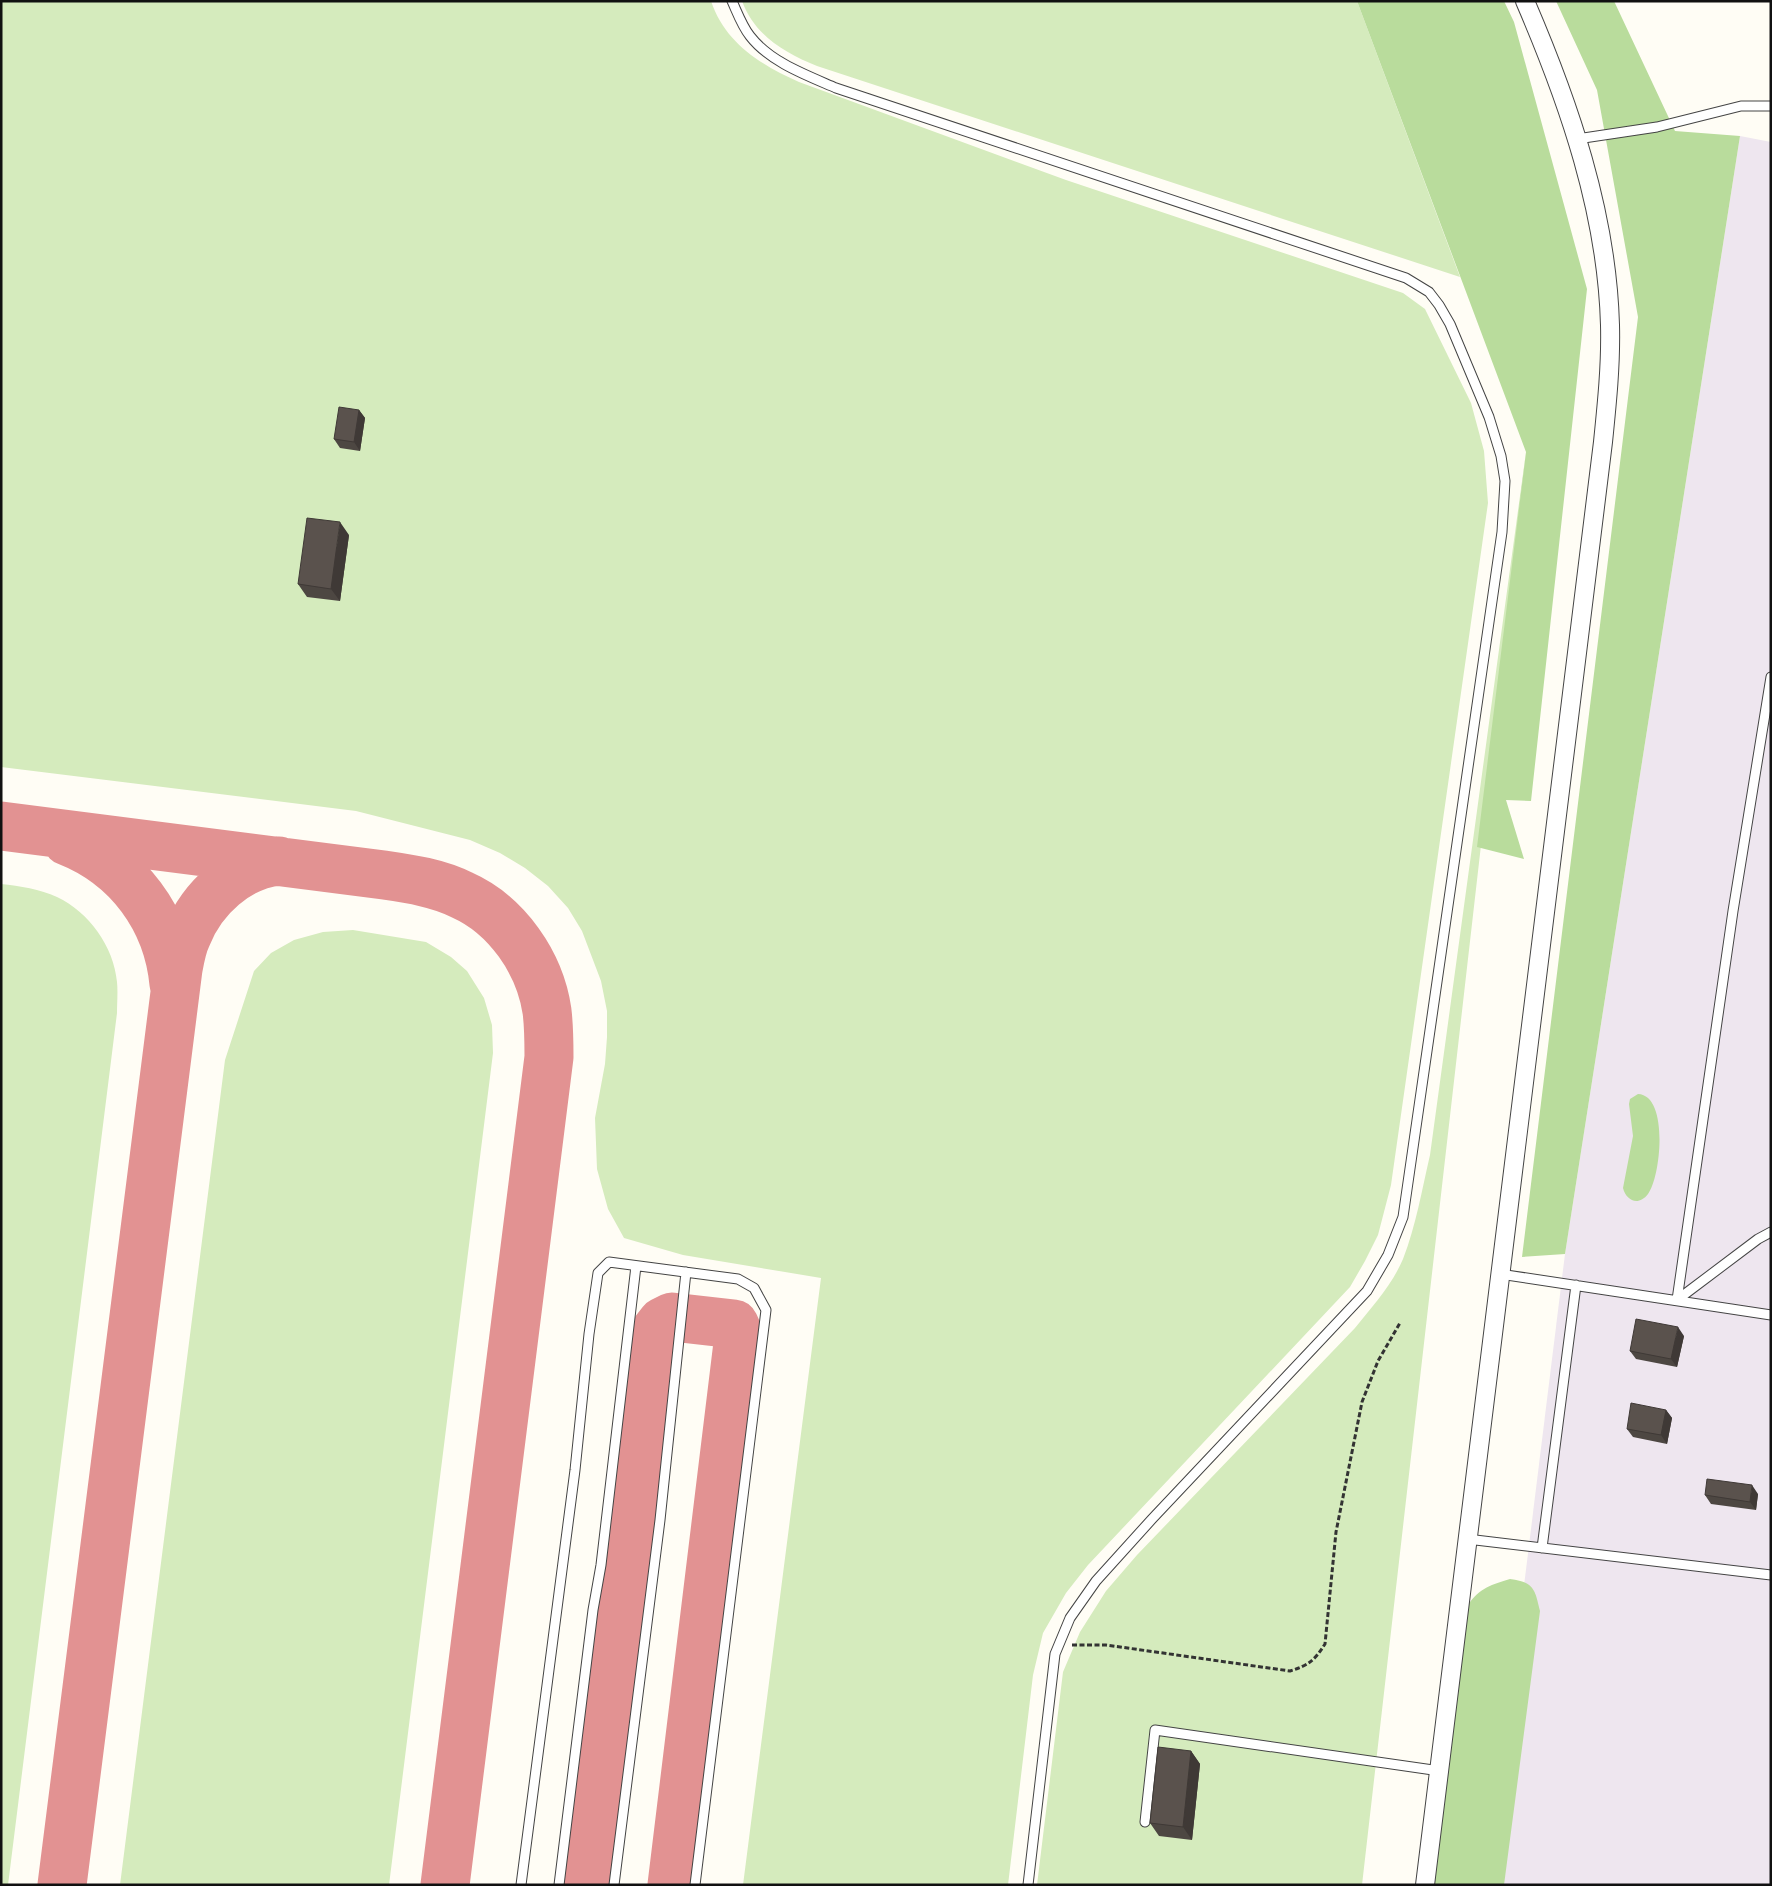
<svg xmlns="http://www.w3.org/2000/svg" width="1772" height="1886" font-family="Lora,serif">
<rect width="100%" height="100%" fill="#fffdf5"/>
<!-- industrial -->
<path fill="#eee6ef" d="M1740 136 1771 142V1885H1487L1565 1254Z"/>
<!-- green -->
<path fill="#d5ebbd" d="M1 1H711C725 43 761 65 799 82L1066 180 1403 293 1425 309 1471 403 1484 451 1488 503 1391 1185 1378 1235 1365 1261 1350 1287 1088 1565 1066 1593 1043 1633 1033 1675 1008 1885H743L821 1278 683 1255 624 1238 608 1209 597 1169 595 1118 605 1064 607 1037V1011L601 981 582 931 568 908 548 886 525 868 500 853 470 840 356 811 1 767Z
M742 1H1357L1460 277 817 66C785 53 755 36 742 1Z
M1526 452 1362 1885H1037L1063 1672 1080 1632 1106 1591 1137 1555 1355 1328C1372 1307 1392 1285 1403 1259 1416 1226 1422 1189 1430 1155Z
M1 884C20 886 40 889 57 897 89 912 114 947 117 982 118 992 117 1003 117 1013L8 1885H1Z
M353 930 426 942 451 957 467 971 484 998 492 1025 493 1053 389 1885H120L225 1060 254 971 271 953 294 940 323 932Z"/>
<!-- forest -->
<path fill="#b9dc9c" d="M1357 1H1504L1514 22 1587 289 1531 801 1506 800 1524 859 1477 847 1526 452Z
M1556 1H1614L1675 131 1740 136 1565 1254 1522 1257 1638 317 1597 90Z
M1638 1094C1669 1095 1661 1177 1648 1194 1638 1207 1626 1200 1623 1188L1633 1136 1629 1104 1630 1099Z
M1510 1579C1534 1582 1535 1589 1540 1611L1504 1885H1434L1468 1605C1480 1587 1492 1585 1510 1579Z"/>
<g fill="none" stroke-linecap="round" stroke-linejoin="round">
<!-- taxiway -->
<path stroke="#e29292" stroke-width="49" d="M1 826 384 875C411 879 438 883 462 895 507 915 540 963 547 1011 549 1027 549 1042 549 1057L445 1885
M67 841C128 865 168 919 174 984
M62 1885 178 969C180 958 182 946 187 936 202 898 238 865 279 861
M586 1885 655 1331 662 1322 672 1317 734 1324 739 1335 672 1885"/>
<defs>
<path id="lane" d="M732 1C737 12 742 26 750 36 770 62 806 75 836 88L1406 278 1429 292 1439 305 1450 324 1489 417 1501 456 1505 481 1502 532 1403 1217 1388 1255 1367 1291 1152 1519 1096 1581 1070 1618 1055 1654 1028 1885
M1577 139 1657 127 1741 106H1771
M1500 1274 1771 1315
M1677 1300 1733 911 1771 677
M1677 1300 1758 1239 1771 1232
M1467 1539 1771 1575
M1542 1548 1576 1285
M1145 1822 1155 1730 1440 1771
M521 1885 575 1470 589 1334 598 1273 609 1262 738 1279 754 1288 766 1310 695 1885
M559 1885 593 1610 601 1565 636 1266
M614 1885 660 1520 686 1272"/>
<path id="street" d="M1425 1885 1603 442C1607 403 1611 364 1610 325 1607 213 1569 103 1525 1"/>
</defs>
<!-- lane casing -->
<use href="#lane" stroke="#444" stroke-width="11"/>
<!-- street casing -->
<use href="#street" stroke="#444" stroke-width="20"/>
<!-- path -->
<path stroke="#333" stroke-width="3" stroke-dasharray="5 2.5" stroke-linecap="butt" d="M1072 1645H1106L1290 1671C1309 1665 1314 1661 1325 1644L1336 1532 1362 1402 1378 1361 1400 1323"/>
<!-- lane -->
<use href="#lane" stroke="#fff" stroke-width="9"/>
<!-- street -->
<use href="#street" stroke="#fff" stroke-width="18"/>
</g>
<!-- wall -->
<path fill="#4d4742" d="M359 410 365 418 360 451 340 448 334 439Z
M349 535 340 601 307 597 298 584Z
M1684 1336 1677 1367 1636 1359 1630 1351Z
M1666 1410 1672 1418 1667 1444 1633 1437 1627 1429Z
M1758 1494 1756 1510 1711 1504 1705 1495Z
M1191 1751 1200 1764 1192 1840 1159 1836 1150 1823Z"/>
<!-- shaded-wall -->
<path fill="#3f3936" d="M359 410 365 418 360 451 354 442Z
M340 522 349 535 340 601 331 589Z
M1678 1327 1684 1336 1677 1367 1671 1359Z
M1666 1410 1672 1418 1667 1444 1661 1435Z
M1752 1485 1758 1494 1756 1510 1750 1502Z
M1191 1751 1200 1764 1192 1840 1183 1827Z"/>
<!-- building -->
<path fill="#5a524d" stroke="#3f3936" d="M339 407 359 410 354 442 334 439Z
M307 518 340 522 331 589 298 584Z
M1636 1319 1678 1327 1671 1359 1630 1351Z
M1631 1403 1666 1410 1661 1435 1627 1429Z
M1707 1479 1752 1485 1750 1502 1705 1495Z
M1158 1747 1191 1751 1183 1827 1150 1823Z"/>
<!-- border -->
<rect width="1772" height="1886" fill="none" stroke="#111111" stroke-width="5"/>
</svg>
